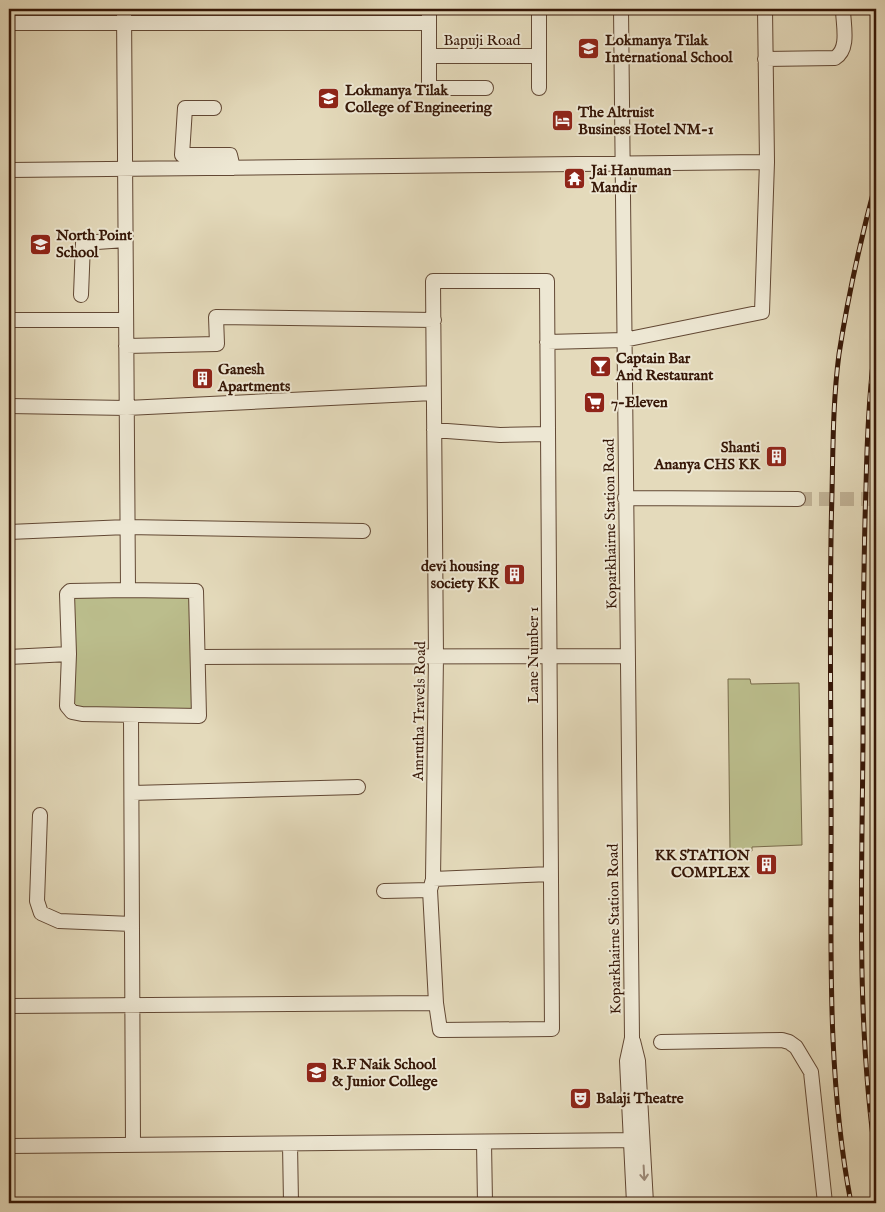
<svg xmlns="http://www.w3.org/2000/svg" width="885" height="1212" font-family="'IM FELL English',serif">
<rect width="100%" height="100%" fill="#e4dabb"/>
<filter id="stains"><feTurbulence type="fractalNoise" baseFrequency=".004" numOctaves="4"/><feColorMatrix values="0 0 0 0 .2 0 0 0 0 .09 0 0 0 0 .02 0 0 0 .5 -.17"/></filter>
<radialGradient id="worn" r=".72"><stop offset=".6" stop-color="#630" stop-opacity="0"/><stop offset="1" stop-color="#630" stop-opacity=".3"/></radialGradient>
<!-- green -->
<path fill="#bbbd8c" stroke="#786a4a" d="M63 597H194L195 710H63Z
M728 679H750L751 684 799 683 802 845 752 847V851H730Z"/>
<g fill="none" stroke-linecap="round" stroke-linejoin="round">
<!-- minor-tunnel -->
<path stroke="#c1b397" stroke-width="14" stroke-dasharray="14 7" stroke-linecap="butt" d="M798 499H876"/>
<defs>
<path id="minor" d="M124 9 128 590
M539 9V88
M621 9 632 1038 627 1061 634 1203
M9 23H429V9
M429 23V88H486
M429 56H539
M765 59 835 58C850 49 843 24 843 9
M214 108H185L182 155H230L233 168
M9 170 767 162 765 9
M433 281H547L552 1029 440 1030 436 1003 430 890 433 879 436 656Z
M81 295 83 243 125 240
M9 320H126
M547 342 624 340 762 312 767 162
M126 346 217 344 216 317 434 320
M9 406 127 408 433 393
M434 430 500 435 548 434
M625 498 798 499
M9 532 127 527 363 531
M128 590 196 591 199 716 82 714 72 712 67 706 69 654 67 594 70 591Z
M9 657 69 654
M199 657 628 656
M131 716 133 1145
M132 793 358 787
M40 815 37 901 41 913 59 921 132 924
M433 879 551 874
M384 891 430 890
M9 1006 436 1003
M633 1041 638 1061 646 1203
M661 1042 782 1040 789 1042 796 1047 811 1072 825 1203
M484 1142 485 1203
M290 1144 291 1203
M9 1146 642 1140"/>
</defs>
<!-- minor casing -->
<use href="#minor" stroke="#624834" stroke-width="16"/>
<!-- minor -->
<use href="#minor" stroke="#ede7d3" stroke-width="14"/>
<defs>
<path id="rail" d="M876 339C869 389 867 437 866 487 863 571 863 655 863 739 862 879 856 1021 876 1159
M851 1203C825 1068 832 929 831 792 831 692 829 592 832 493 833 446 833 400 839 354 848 296 861 238 876 182"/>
</defs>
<!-- rail casing -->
<use href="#rail" stroke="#361707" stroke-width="5"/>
<!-- rail -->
<use href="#rail" stroke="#ede7d3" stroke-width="3" stroke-dasharray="9" stroke-linecap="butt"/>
</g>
<!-- one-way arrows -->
<defs><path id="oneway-shaft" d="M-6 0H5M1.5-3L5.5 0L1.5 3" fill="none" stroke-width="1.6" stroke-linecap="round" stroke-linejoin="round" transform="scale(1.25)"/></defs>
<use stroke="#9b8977" href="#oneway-shaft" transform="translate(644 1173) rotate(87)"/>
<!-- icons -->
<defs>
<symbol id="school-square" viewBox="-11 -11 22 22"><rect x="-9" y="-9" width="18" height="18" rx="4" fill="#8f2418" stroke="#ede7d3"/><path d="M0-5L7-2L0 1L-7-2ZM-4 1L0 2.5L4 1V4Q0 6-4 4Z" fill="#fff"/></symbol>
<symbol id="university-square" viewBox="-11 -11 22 22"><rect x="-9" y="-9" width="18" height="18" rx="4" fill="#8f2418" stroke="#ede7d3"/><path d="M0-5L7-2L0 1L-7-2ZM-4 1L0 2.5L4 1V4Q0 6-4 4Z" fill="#fff"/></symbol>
<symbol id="hotel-square" viewBox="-11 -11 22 22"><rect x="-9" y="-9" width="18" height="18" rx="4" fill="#8f2418" stroke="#ede7d3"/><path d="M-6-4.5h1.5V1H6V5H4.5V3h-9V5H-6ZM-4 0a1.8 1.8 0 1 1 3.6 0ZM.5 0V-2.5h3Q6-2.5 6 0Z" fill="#fff"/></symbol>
<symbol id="temple-square" viewBox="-11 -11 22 22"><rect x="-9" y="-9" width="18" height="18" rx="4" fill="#8f2418" stroke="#ede7d3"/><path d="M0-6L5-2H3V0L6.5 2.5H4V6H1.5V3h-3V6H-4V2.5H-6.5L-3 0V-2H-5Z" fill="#fff"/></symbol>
<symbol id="bar-square" viewBox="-11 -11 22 22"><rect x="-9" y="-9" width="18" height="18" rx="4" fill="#8f2418" stroke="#ede7d3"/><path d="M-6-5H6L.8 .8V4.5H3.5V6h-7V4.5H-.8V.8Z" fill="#fff"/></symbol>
<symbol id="building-square" viewBox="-11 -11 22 22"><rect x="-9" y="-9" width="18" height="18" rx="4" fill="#8f2418" stroke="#ede7d3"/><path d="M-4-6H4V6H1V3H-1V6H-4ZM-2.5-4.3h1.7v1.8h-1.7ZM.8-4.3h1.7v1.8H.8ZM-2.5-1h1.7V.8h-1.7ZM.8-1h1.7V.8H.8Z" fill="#fff"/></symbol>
<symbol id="supermarket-square" viewBox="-11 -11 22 22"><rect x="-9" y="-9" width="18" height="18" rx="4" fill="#8f2418" stroke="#ede7d3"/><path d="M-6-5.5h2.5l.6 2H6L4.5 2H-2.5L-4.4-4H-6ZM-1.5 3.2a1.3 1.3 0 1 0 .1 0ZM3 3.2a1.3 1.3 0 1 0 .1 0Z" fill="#fff"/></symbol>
<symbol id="theatre-square" viewBox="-11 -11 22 22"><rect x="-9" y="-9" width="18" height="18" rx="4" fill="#8f2418" stroke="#ede7d3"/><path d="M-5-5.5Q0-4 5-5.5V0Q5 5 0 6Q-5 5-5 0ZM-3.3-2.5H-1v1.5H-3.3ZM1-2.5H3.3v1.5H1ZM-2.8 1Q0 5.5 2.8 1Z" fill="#fff"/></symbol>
</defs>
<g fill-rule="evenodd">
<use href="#school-square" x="576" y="36" width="25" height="25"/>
<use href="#university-square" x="316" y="86" width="25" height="25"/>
<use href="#hotel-square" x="550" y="108" width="25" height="25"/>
<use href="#temple-square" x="562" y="166" width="25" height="25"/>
<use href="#school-square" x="28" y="232" width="25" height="25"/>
<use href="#bar-square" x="588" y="354" width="25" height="25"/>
<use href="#building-square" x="190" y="366" width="25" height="25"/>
<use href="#supermarket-square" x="582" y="390" width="25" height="25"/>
<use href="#building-square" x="764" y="444" width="25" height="25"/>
<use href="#building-square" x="502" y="562" width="25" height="25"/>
<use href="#building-square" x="754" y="852" width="25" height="25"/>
<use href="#school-square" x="304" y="1060" width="25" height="25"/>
<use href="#theatre-square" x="568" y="1086" width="25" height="25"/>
</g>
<g text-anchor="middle" stroke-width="4" stroke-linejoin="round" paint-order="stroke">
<!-- street labels -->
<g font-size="15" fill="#361707" stroke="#ede7d3">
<text x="482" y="45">Bapuji Road</text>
<text transform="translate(610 524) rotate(-91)" y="5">Koparkhairne Station Road</text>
<text transform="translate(533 655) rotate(-90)" y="5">Lane Number 1</text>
<text transform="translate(419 711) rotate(-89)" y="5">Amrutha Travels Road</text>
<text transform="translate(614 929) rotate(-91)" y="5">Koparkhairne Station Road</text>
</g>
<!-- poi labels -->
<g font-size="15" font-weight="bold" fill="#361707" stroke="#ede7d3" text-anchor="start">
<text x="605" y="45">Lokmanya Tilak<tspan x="605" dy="17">International School</tspan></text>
<text x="345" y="95">Lokmanya Tilak<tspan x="345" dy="17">College of Engineering</tspan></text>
<text x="578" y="117">The Altruist<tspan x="578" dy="17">Business Hotel NM-1</tspan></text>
<text x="591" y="175">Jai Hanuman<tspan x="591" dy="17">Mandir</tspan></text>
<text x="56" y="240">North Point<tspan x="56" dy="17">School</tspan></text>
<text x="616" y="363">Captain Bar<tspan x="616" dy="17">And Restaurant</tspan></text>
<text x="218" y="374">Ganesh<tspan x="218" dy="17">Apartments</tspan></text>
<text x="611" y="407">7-Eleven</text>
<text x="760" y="452" text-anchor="end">Shanti<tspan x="760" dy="17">Ananya CHS KK</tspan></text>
<text x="499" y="571" text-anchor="end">devi housing<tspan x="499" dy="17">society KK</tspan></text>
<text x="750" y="860" text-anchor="end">KK STATION<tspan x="750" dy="17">COMPLEX</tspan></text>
<text x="332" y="1069">R.F Naik School<tspan x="332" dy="17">&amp; Junior College</tspan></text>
<text x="596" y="1103">Balaji Theatre</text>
</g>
</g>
<!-- margin -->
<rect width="885" height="1212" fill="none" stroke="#e4dabb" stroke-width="30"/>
<rect x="10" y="10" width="865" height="1192" fill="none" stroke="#361707" stroke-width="2.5"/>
<rect x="15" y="15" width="855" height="1182" fill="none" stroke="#361707"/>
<rect width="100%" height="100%" filter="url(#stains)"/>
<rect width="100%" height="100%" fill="url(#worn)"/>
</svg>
